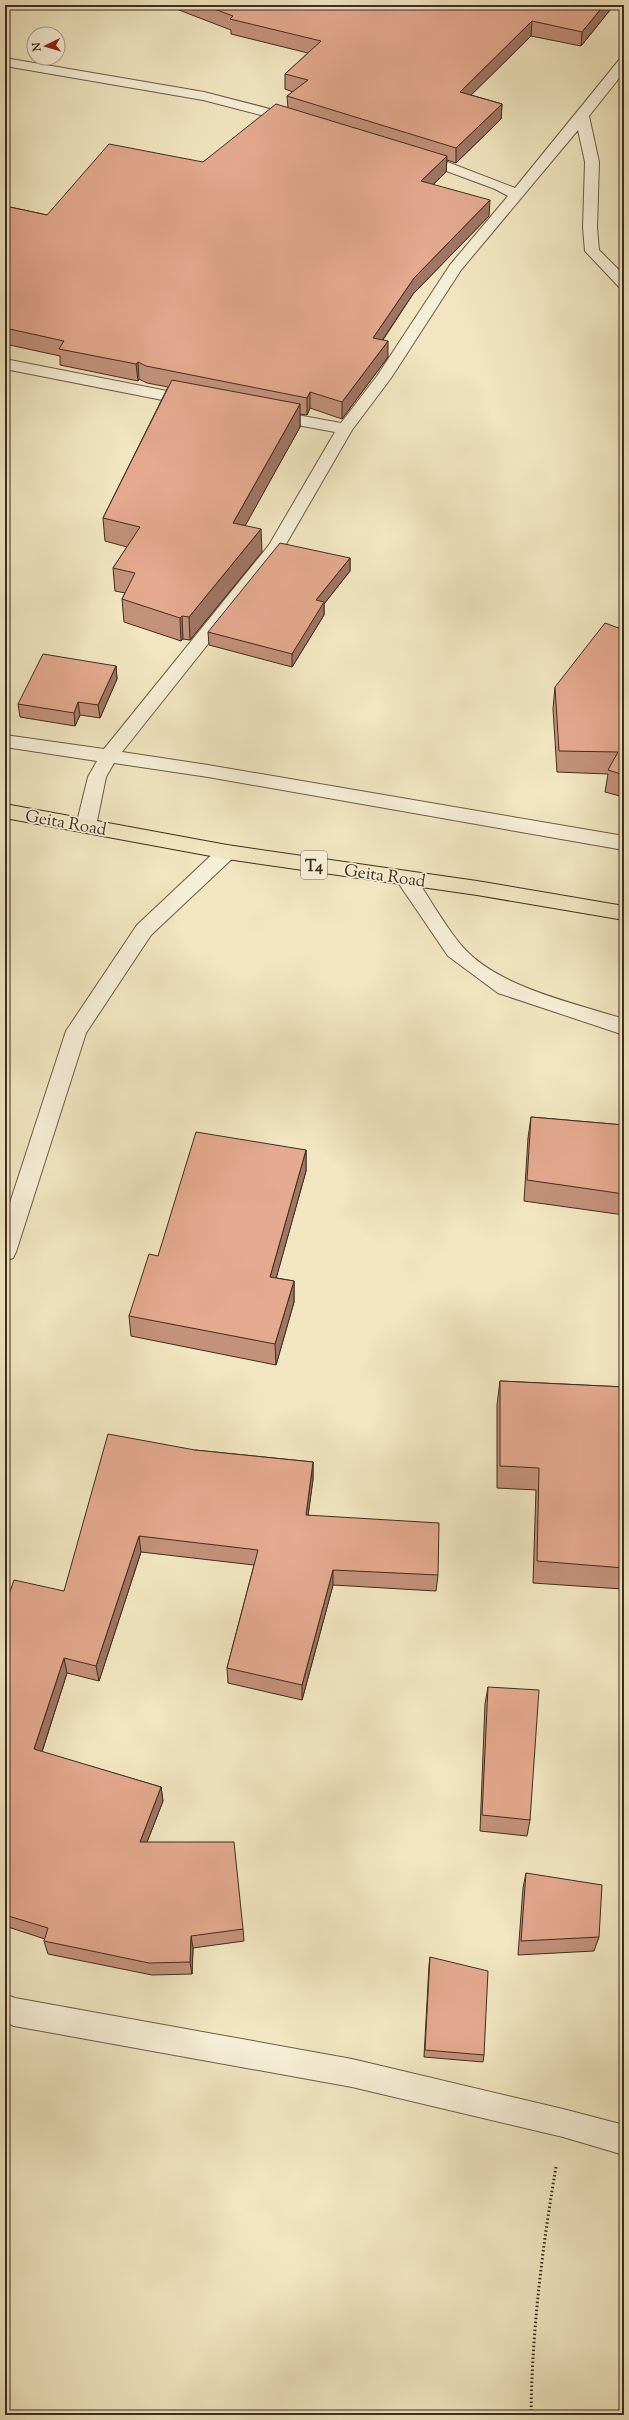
<svg xmlns="http://www.w3.org/2000/svg" width="629" height="2420" font-family="'Sorts Mill Goudy',serif">
<rect width="100%" height="100%" fill="#f1e6c1"/>
<filter id="stains"><feTurbulence type="fractalNoise" baseFrequency=".005" numOctaves="4"/><feColorMatrix values="0 0 0 0 .2 0 0 0 0 .09 0 0 0 0 .02 0 0 0 .5 -.17"/></filter>
<radialGradient id="worn" r=".72"><stop offset=".6" stop-color="#630" stop-opacity="0"/><stop offset="1" stop-color="#630" stop-opacity=".3"/></radialGradient>
<g fill="none" stroke-linecap="round" stroke-linejoin="round">
<defs>
<path id="street" d="M5 58 204 92 301 117 303 120 296 124 203 100 5 66Z
M624 59V72L589 116 599 162 597 228 599 250 624 275V288L619 287 585 251 583 228 585 162 578 130 461 270 391 378 352 430 282 551 122 752 208 765 624 836V850L208 777 114 763 106 777 96 826 93 831 86 833 79 831 76 826 88 777 97 761 5 747V735L104 749 269 545 335 432 270 420 264 418 262 415 264 412 270 410 341 423 377 376 450 265 508 196 495 189 414 159 412 156 414 153H424L515 188 619 60Z
M5 359 193 396 201 401 193 406 5 369Z
M227 845 234 847 237 852 234 857 151 935 86 1033 16 1252 13 1258 5 1261V1218L66 1031 137 925 220 847Z
M406 872 413 874C429 897 443 923 461 945 496 987 574 1003 624 1019V1035L498 993 448 956 399 884 396 879 399 874Z
M5 1994 15 1998 352 2059 563 2109 624 2125V2155L563 2137 352 2087 14 2026 5 2022Z"/>
<path id="highway" d="M5 804 227 845 477 881 624 906V920L477 895 227 859 5 818Z"/>
</defs>
<!-- street casing -->
<use href="#street" stroke="#6b5b47" stroke-width="2"/>
<!-- highway casing -->
<use href="#highway" stroke="#3e2d1e" stroke-width="2"/>
<!-- path -->
<path stroke="#3e2d1e" stroke-width="3" stroke-dasharray="1.5 2.5" stroke-linecap="butt" d="M531 2415C532 2331 542 2249 556 2167"/>
<!-- street -->
<use href="#street" fill="#f6efd7" fill-rule="evenodd"/>
<!-- highway -->
<use href="#highway" fill="#f1e6c1" fill-rule="evenodd"/>
</g>
<!-- wall -->
<path fill="#c4917b" stroke="#3e2d1e" d="M166 5H614L581 46 531 36 471 95 502 104 501 119 456 163 447 160 446 172 433 185 489 216 413 294 383 340 388 357 342 419 310 408 307 415 300 414V427L245 525 262 552 190 640 183 639 181 641 124 622 122 599 125 593 115 591 113 568 127 547 105 541 103 518 168 387 147 383 139 379 138 381 60 365V356L5 344V206L47 215 203 162 288 108 287 96 293 92 285 89V74L308 53 231 34V30Z
M350 558V571L324 604V615L292 667 209 645 208 632Z
M624 630V797L605 792 608 774 557 772 553 709 555 687Z
M116 666 117 679 100 718 80 715 75 726 20 717 18 704Z
M531 1117 624 1125V1215L524 1201 528 1138Z
M306 1150V1171L276 1278 294 1281V1302L276 1365 131 1336 129 1316 158 1256Z
M500 1381 624 1387V1579L622 1589 533 1583 536 1490 497 1488V1405Z
M195 1450 313 1462V1479L308 1515 438 1575 436 1591 333 1585 302 1700 228 1683 227 1668 254 1565 141 1552 99 1681 67 1673 42 1752 161 1787 163 1801 147 1842 243 1929 244 1941 193 1948 192 1974 152 1975 48 1954 44 1941 45 1939 5 1926V1606L64 1591Z
M488 1687 530 1820 527 1836 480 1831 485 1704Z
M526 1873 599 1937 594 1951 518 1955 523 1888Z
M430 1957 484 2055 483 2062 424 2057 429 1965Z"/>
<!-- shaded-wall -->
<path fill="#a07664" stroke="#3e2d1e" d="M604 5H614L581 46 582 32Z
M532 21 531 36 459 107 460 92Z
M502 104 501 119 456 163V148Z
M447 156 446 172 420 197 421 181Z
M490 200 489 216 413 294 373 354V338L414 278Z
M388 341V357L342 419V402Z
M138 362 139 379 138 381 136 364Z
M310 392V408L307 415V398Z
M300 404V427L234 546 233 523Z
M261 529 262 552 190 640 189 617Z
M350 558V571L324 604V615L292 667V654L316 600Z
M182 616 183 639 181 641 180 618Z
M116 666 117 679 100 718 98 705Z
M78 702 80 715 75 726 74 713Z
M306 1150V1171L271 1297 270 1277Z
M294 1281V1302L276 1365 275 1344Z
M313 1462V1479L306 1531V1515Z
M139 1536 141 1552 99 1681 96 1666Z
M333 1570V1585L302 1700V1685Z
M64 1658 67 1673 38 1764 34 1749Z
M161 1787 163 1801 142 1855 140 1842Z
M191 1936 193 1948 192 1974 190 1962Z"/>
<!-- building -->
<path fill="#e4a98f" stroke="#3e2d1e" d="M204 5H604L582 32 532 21 460 92 502 104 456 148 287 96 308 80 285 74 321 41 230 19 233 16Z
M276 104 447 156 421 181 490 200 414 278 373 338 388 341 342 402 310 392 307 398 146 366 138 362 136 364 59 349 64 341 5 328V206L47 215 109 144 203 162Z
M172 380 300 404 233 523 261 529 189 617 182 616 180 618 122 599 135 573 113 568 140 527 103 518Z
M280 543 350 558 316 600 324 602 292 654 208 632Z
M605 623 624 630V775L608 770 618 752 559 751 555 687Z
M43 654 116 666 98 705 78 702 74 713 18 704Z
M531 1117 624 1125V1194L527 1180Z
M196 1132 306 1150 270 1277 294 1281 275 1344 129 1316 149 1254 158 1256Z
M500 1381 624 1387V1568L537 1561 539 1468 500 1466Z
M108 1434 195 1450 313 1462 306 1515 439 1523 438 1575 333 1570 302 1685 227 1668 258 1550 139 1536 96 1666 64 1658 34 1749 161 1787 140 1842H234L243 1929 191 1936 190 1962 149 1963 44 1941 48 1928 5 1915V1606L14 1580 64 1591Z
M488 1687 539 1690 530 1820 482 1815Z
M526 1873 602 1885 599 1937 521 1941Z
M430 1957 488 1971 484 2055 425 2050Z"/>
<g text-anchor="middle" stroke-width="3.5" stroke-linejoin="round" paint-order="stroke">
<!-- shield labels -->
<rect fill="#f6efd7" stroke="#756756" stroke-width="1" x="301" y="851" width="26" height="28" rx="3"/>
<g font-size="16" font-weight="bold" fill="#3e2d1e">
<text x="314" y="871">T4</text>
</g>
<!-- street labels -->
<g font-size="17" fill="#3e2d1e" stroke="#f6efd7">
<text transform="translate(66 822) rotate(10)" y="6">Geita Road</text>
<text transform="translate(385 875) rotate(8)" y="6">Geita Road</text>
</g>
</g>
<!-- margin -->
<rect width="629" height="2420" fill="none" stroke="#f1e6c1" stroke-width="20"/>
<rect x="6" y="6" width="617" height="2408" fill="none" stroke="#3e2d1e" stroke-width="2"/>
<rect x="10" y="10" width="609" height="2400" fill="none" stroke="#3e2d1e"/>
<!-- north arrow -->
<g transform="translate(46 46) rotate(265)"><circle r="19" fill="#f6efd7" stroke="#aca18d"/>
<path d="M0-3L7 15L0 10L-7 15Z" fill="#8f2418"/>
<text y="-6" font-size="11" font-weight="bold" text-anchor="middle" fill="#3e2d1e">N</text>
</g>
<rect width="100%" height="100%" filter="url(#stains)"/>
<rect width="100%" height="100%" fill="url(#worn)"/>
</svg>
